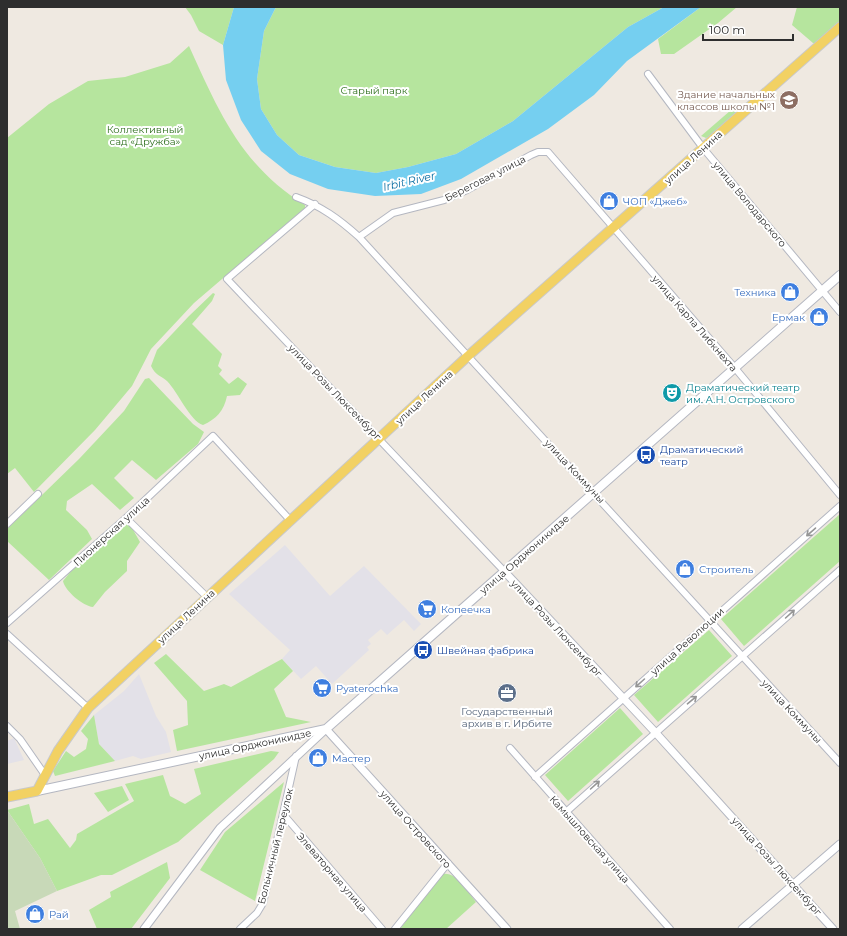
<svg xmlns="http://www.w3.org/2000/svg" width="847" height="936" font-family="Montserrat,sans-serif">
<rect width="100%" height="100%" fill="#efe9e1"/>
<!-- industrial -->
<path fill="#e3e1e8" d="M285 545 330 596 364 566 421 624 414 631 404 620 387 635 381 629 368 640 371 644 367 647 369 650 332 684 316 666 301 679 282 659 290 650 229 594Z
M139 674 156 716 166 732 171 752 141 759 133 756 115 761 99 744 94 715 124 691Z
M14 738 24 760 7 764V741Z"/>
<!-- green -->
<path fill="#b6e59e" d="M185 7H234L223 45 199 31 191 15Z
M276 7H664L628 27 513 121 456 154 408 167 376 173 335 167 299 155 277 135 261 109 257 79 264 31Z
M701 7H737L718 23 674 54H661L658 39Z
M797 7H840V21L816 43H813L792 25Z
M189 46C219 112 241 165 305 205V208L194 303 151 349 132 386 95 430 34 492 15 468 7 474V138L49 104 88 81 125 77 170 63Z
M738 104 741 108 710 136 706 138 701 136Z
M213 293 215 294 212 301 192 324 222 354 218 366 222 370 219 374 229 384 238 377 247 384 240 395 227 396C224 411 216 419 203 425 190 421 178 392 167 381 160 375 156 376 151 366L157 350 189 316Z
M149 378 193 424 204 432 198 444 156 480 132 460 114 478 134 498 120 510 92 484 67 501 66 510 87 530 92 539 49 580 7 541V529L79 459 124 411 145 379Z
M840 514V561L744 646 721 619Z
M127 524 132 528 140 542 127 561V571L105 592 93 607C83 606 65 591 63 581L72 570 121 526Z
M709 630 732 656 658 722 634 695Z
M166 654 204 691 224 684 231 687 282 659 293 671 274 689 286 717 311 722 177 751 173 730 188 725 187 701 154 663Z
M620 708 643 734 568 801 545 775Z
M94 715 99 744 115 761 55 776 53 771 66 751 74 757 86 749 88 739 81 731Z
M271 751 279 752 274 759 178 842 112 875H101L57 891 40 858 7 810 29 804 34 824 48 819 70 848 76 840 77 834 134 801 125 784 163 775 170 796 185 804 201 794 194 769Z
M284 782 255 901 200 870 225 832Z
M122 786 129 800 108 812 94 793Z
M167 862 170 878 131 929H97L89 910 111 897 110 892Z
M443 874C457 872 468 892 476 902L446 929H400L439 877Z"/>
<!-- cemetery -->
<path fill="#c8d9b8" d="M7 810 40 858 57 891 15 911 20 929H7Z"/>
<!-- water -->
<path fill="#75cff0" d="M234 7H276L264 31 257 79 261 109 277 135 299 155 335 167 376 173 408 167 456 154 513 121 628 27 664 7H701L627 61 594 95 548 129 461 179 421 194 375 196 328 189 290 174 261 151 241 120 226 80 223 45Z"/>
<g fill="none" stroke-linecap="round" stroke-linejoin="round">
<defs>
<path id="minor" d="M648 74 703 148 840 312
M296 197C321 206 339 219 359 237L840 763
M315 204 227 279 504 571
M359 237 393 213 444 200 467 190 531 155 538 152H548L735 368 840 495
M126 518 207 597
M7 524 38 494
M7 623 126 518 213 436 290 520
M7 634 88 708
M7 726 20 739 45 775
M510 748 670 929
M535 777 840 506
M566 812 840 570
M283 814 382 929
M240 929 257 913 263 903 296 756
M395 929 448 863"/>
<path id="tertiary" d="M504 571 655 732 833 929
M144 929 220 828 326 729 507 929
M742 929 840 844"/>
<path id="secondary" d="M37 791 326 729 840 275"/>
<path id="primary" d="M7 797 37 791 58 751 88 708 468 356 840 27"/>
</defs>
<!-- minor casing -->
<use href="#minor" stroke="#b4b7c1" stroke-width="8"/>
<!-- tertiary casing -->
<use href="#tertiary" stroke="#b4b7c1" stroke-width="9"/>
<!-- secondary casing -->
<use href="#secondary" stroke="#b4b7c1" stroke-width="10"/>
<!-- primary casing -->
<use href="#primary" stroke="#c9c9c9" stroke-width="11"/>
<!-- minor -->
<use href="#minor" stroke="#fff" stroke-width="6"/>
<!-- tertiary -->
<use href="#tertiary" stroke="#fff" stroke-width="7"/>
<!-- secondary -->
<use href="#secondary" stroke="#fff" stroke-width="8"/>
<!-- primary -->
<use href="#primary" stroke="#f2d163" stroke-width="9"/>
</g>
<!-- one-way arrows -->
<defs><path id="oneway-shaft" d="M-6 0H5M1.5-3L5.5 0L1.5 3" fill="none" stroke-width="1.6" stroke-linecap="round" stroke-linejoin="round"/></defs>
<g stroke="#969696">
<use href="#oneway-shaft" transform="translate(811 532) rotate(139)"/>
<use href="#oneway-shaft" transform="translate(790 614) rotate(-42)"/>
<use href="#oneway-shaft" transform="translate(640 683) rotate(138)"/>
<use href="#oneway-shaft" transform="translate(692 700) rotate(-40)"/>
<use href="#oneway-shaft" transform="translate(595 785) rotate(-42)"/>
</g>
<!-- icons -->
<defs>
<symbol id="school-disc" viewBox="-11 -11 22 22"><circle r="9.5" fill="#8d6e63" stroke="#fff"/><path d="M0-5L7-2L0 1L-7-2ZM-4 1L0 2.5L4 1V4Q0 6-4 4Z" fill="#fff"/></symbol>
<symbol id="shop-disc" viewBox="-11 -11 22 22"><circle r="9.5" fill="#3f7fe0" stroke="#fff"/><path d="M-5-2.5h2.3a2.7 3.5 0 0 1 5.4 0H5L5.5 6h-11ZM-1.5-2.5h3a1.5 2.3 0 0 0-3 0Z" fill="#fff"/></symbol>
<symbol id="theatre-disc" viewBox="-11 -11 22 22"><circle r="9.5" fill="#0f9aa8" stroke="#fff"/><path d="M-5-5.5Q0-4 5-5.5V0Q5 5 0 6Q-5 5-5 0ZM-3.3-2.5H-1v1.5H-3.3ZM1-2.5H3.3v1.5H1ZM-2.8 1Q0 5.5 2.8 1Z" fill="#fff"/></symbol>
<symbol id="bus-disc" viewBox="-11 -11 22 22"><circle r="9.5" fill="#1a4fb4" stroke="#fff"/><path d="M-5-6H5V4H4V6H2V4H-2V6H-4V4H-5ZM-3.5-4V0h7V-4ZM-3.5 1.2v1.5H-2V1.2ZM2 1.2v1.5H3.5V1.2Z" fill="#fff"/></symbol>
<symbol id="supermarket-disc" viewBox="-11 -11 22 22"><circle r="9.5" fill="#3f7fe0" stroke="#fff"/><path d="M-6-5.5h2.5l.6 2H6L4.5 2H-2.5L-4.4-4H-6ZM-1.5 3.2a1.3 1.3 0 1 0 .1 0ZM3 3.2a1.3 1.3 0 1 0 .1 0Z" fill="#fff"/></symbol>
<symbol id="office-disc" viewBox="-11 -11 22 22"><circle r="9.5" fill="#5c6f8a" stroke="#fff"/><path d="M-6-3h4V-5.5h4V-3h4V5H-6ZM-1-4.5V-3h2v-1.5ZM-6 0V1H6V0Z" fill="#fff"/></symbol>
</defs>
<g fill-rule="evenodd">
<use href="#school-disc" x="778" y="89" width="22" height="22"/>
<use href="#shop-disc" x="598" y="190" width="22" height="22"/>
<use href="#shop-disc" x="779" y="281" width="22" height="22"/>
<use href="#shop-disc" x="808" y="306" width="22" height="22"/>
<use href="#theatre-disc" x="661" y="382" width="22" height="22"/>
<use href="#bus-disc" x="635" y="444" width="22" height="22"/>
<use href="#shop-disc" x="674" y="558" width="22" height="22"/>
<use href="#supermarket-disc" x="416" y="598" width="22" height="22"/>
<use href="#bus-disc" x="412" y="639" width="22" height="22"/>
<use href="#supermarket-disc" x="311" y="677" width="22" height="22"/>
<use href="#office-disc" x="496" y="682" width="22" height="22"/>
<use href="#shop-disc" x="307" y="747" width="22" height="22"/>
<use href="#shop-disc" x="24" y="903" width="22" height="22"/>
</g>
<g text-anchor="middle" stroke-width="4" stroke-linejoin="round" paint-order="stroke">
<!-- park labels -->
<g font-size="10" fill="#2c6e1b" stroke="#fff">
<text x="374" y="94">Старый парк</text>
<text x="145" y="133">Коллективный<tspan x="145" dy="12">сад «Дружба»</tspan></text>
</g>
<!-- education labels -->
<g font-size="10" fill="#785e54" stroke="#fff" text-anchor="end">
<text x="775" y="98">Здание начальных<tspan x="775" dy="12">классов школы №1</tspan></text>
</g>
<!-- street labels -->
<g font-size="10" fill="#2e2e2e" stroke="#fff">
<text transform="translate(693 157) rotate(-42)" y="4">улица Ленина</text>
<text transform="translate(485 178) rotate(-27)" y="4">Береговая улица</text>
<text transform="translate(750 204) rotate(50)" y="4">улица Володарского</text>
<text transform="translate(695 323) rotate(49)" y="4">улица Карла Либкнехта</text>
<text transform="translate(335 392) rotate(46)" y="4">улица Розы Люксембург</text>
<text transform="translate(424 397) rotate(-43)" y="4">улица Ленина</text>
<text transform="translate(575 471) rotate(47)" y="4">улица Коммуны</text>
<text transform="translate(111 531) rotate(-42)" y="4">Пионерская улица</text>
<text transform="translate(524 554) rotate(-41)" y="4">улица Орджоникидзе</text>
<text transform="translate(186 616) rotate(-43)" y="4">улица Ленина</text>
<text transform="translate(557 628) rotate(47)" y="4">улица Розы Люксембург</text>
<text transform="translate(687 641) rotate(-42)" y="4">улица Революции</text>
<text transform="translate(792 711) rotate(47)" y="4">улица Коммуны</text>
<text transform="translate(255 744) rotate(-12)" y="4">улица Орджоникидзе</text>
<text transform="translate(416 829) rotate(48)" y="4">улица Островского</text>
<text transform="translate(590 839) rotate(48)" y="4">Камышловская улица</text>
<text transform="translate(275 846) rotate(-76)" y="4">Больничный переулок</text>
<text transform="translate(777 866) rotate(48)" y="4">улица Розы Люксембург</text>
<text transform="translate(332 872) rotate(49)" y="4">Элеваторная улица</text>
</g>
<!-- shop labels -->
<g font-size="10" fill="#366cbe" stroke="#fff" text-anchor="start">
<text x="623" y="205">ЧОП «Джеб»</text>
<text x="776" y="296" text-anchor="end">Техника</text>
<text x="805" y="321" text-anchor="end">Ермак</text>
<text x="699" y="573">Строитель</text>
<text x="441" y="613">Копеечка</text>
<text x="336" y="692">Pyaterochka</text>
<text x="332" y="762">Мастер</text>
<text x="49" y="918">Рай</text>
</g>
<!-- culture labels -->
<g font-size="10" fill="#0d838f" stroke="#fff" text-anchor="start">
<text x="686" y="391">Драматический театр<tspan x="686" dy="12">им. А.Н. Островского</tspan></text>
</g>
<!-- transit labels -->
<g font-size="10" fill="#164399" stroke="#fff" text-anchor="start">
<text x="660" y="453">Драматический<tspan x="660" dy="12">театр</tspan></text>
<text x="437" y="654">Швейная фабрика</text>
</g>
<!-- service labels -->
<g font-size="10" fill="#4e5e75" stroke="#fff">
<text x="507" y="715">Государственный<tspan x="507" dy="12">архив в г. Ирбите</tspan></text>
</g>
<!-- water labels -->
<g font-size="11" font-style="italic" fill="#0d6fa3" stroke="#fff">
<text transform="translate(409 181) rotate(-13)" y="4">Irbit River</text>
</g>
</g>
<!-- border -->
<rect width="847" height="936" fill="none" stroke="#2e2e2e" stroke-width="16"/>
<!-- scale -->
<path d="M703 34v6h90v-6" fill="none" stroke="#2e2e2e" stroke-width="2"/>
<text x="709" y="34" font-size="12" fill="#2e2e2e" stroke="#ffffff" stroke-width="3" paint-order="stroke">100 m</text>
</svg>
